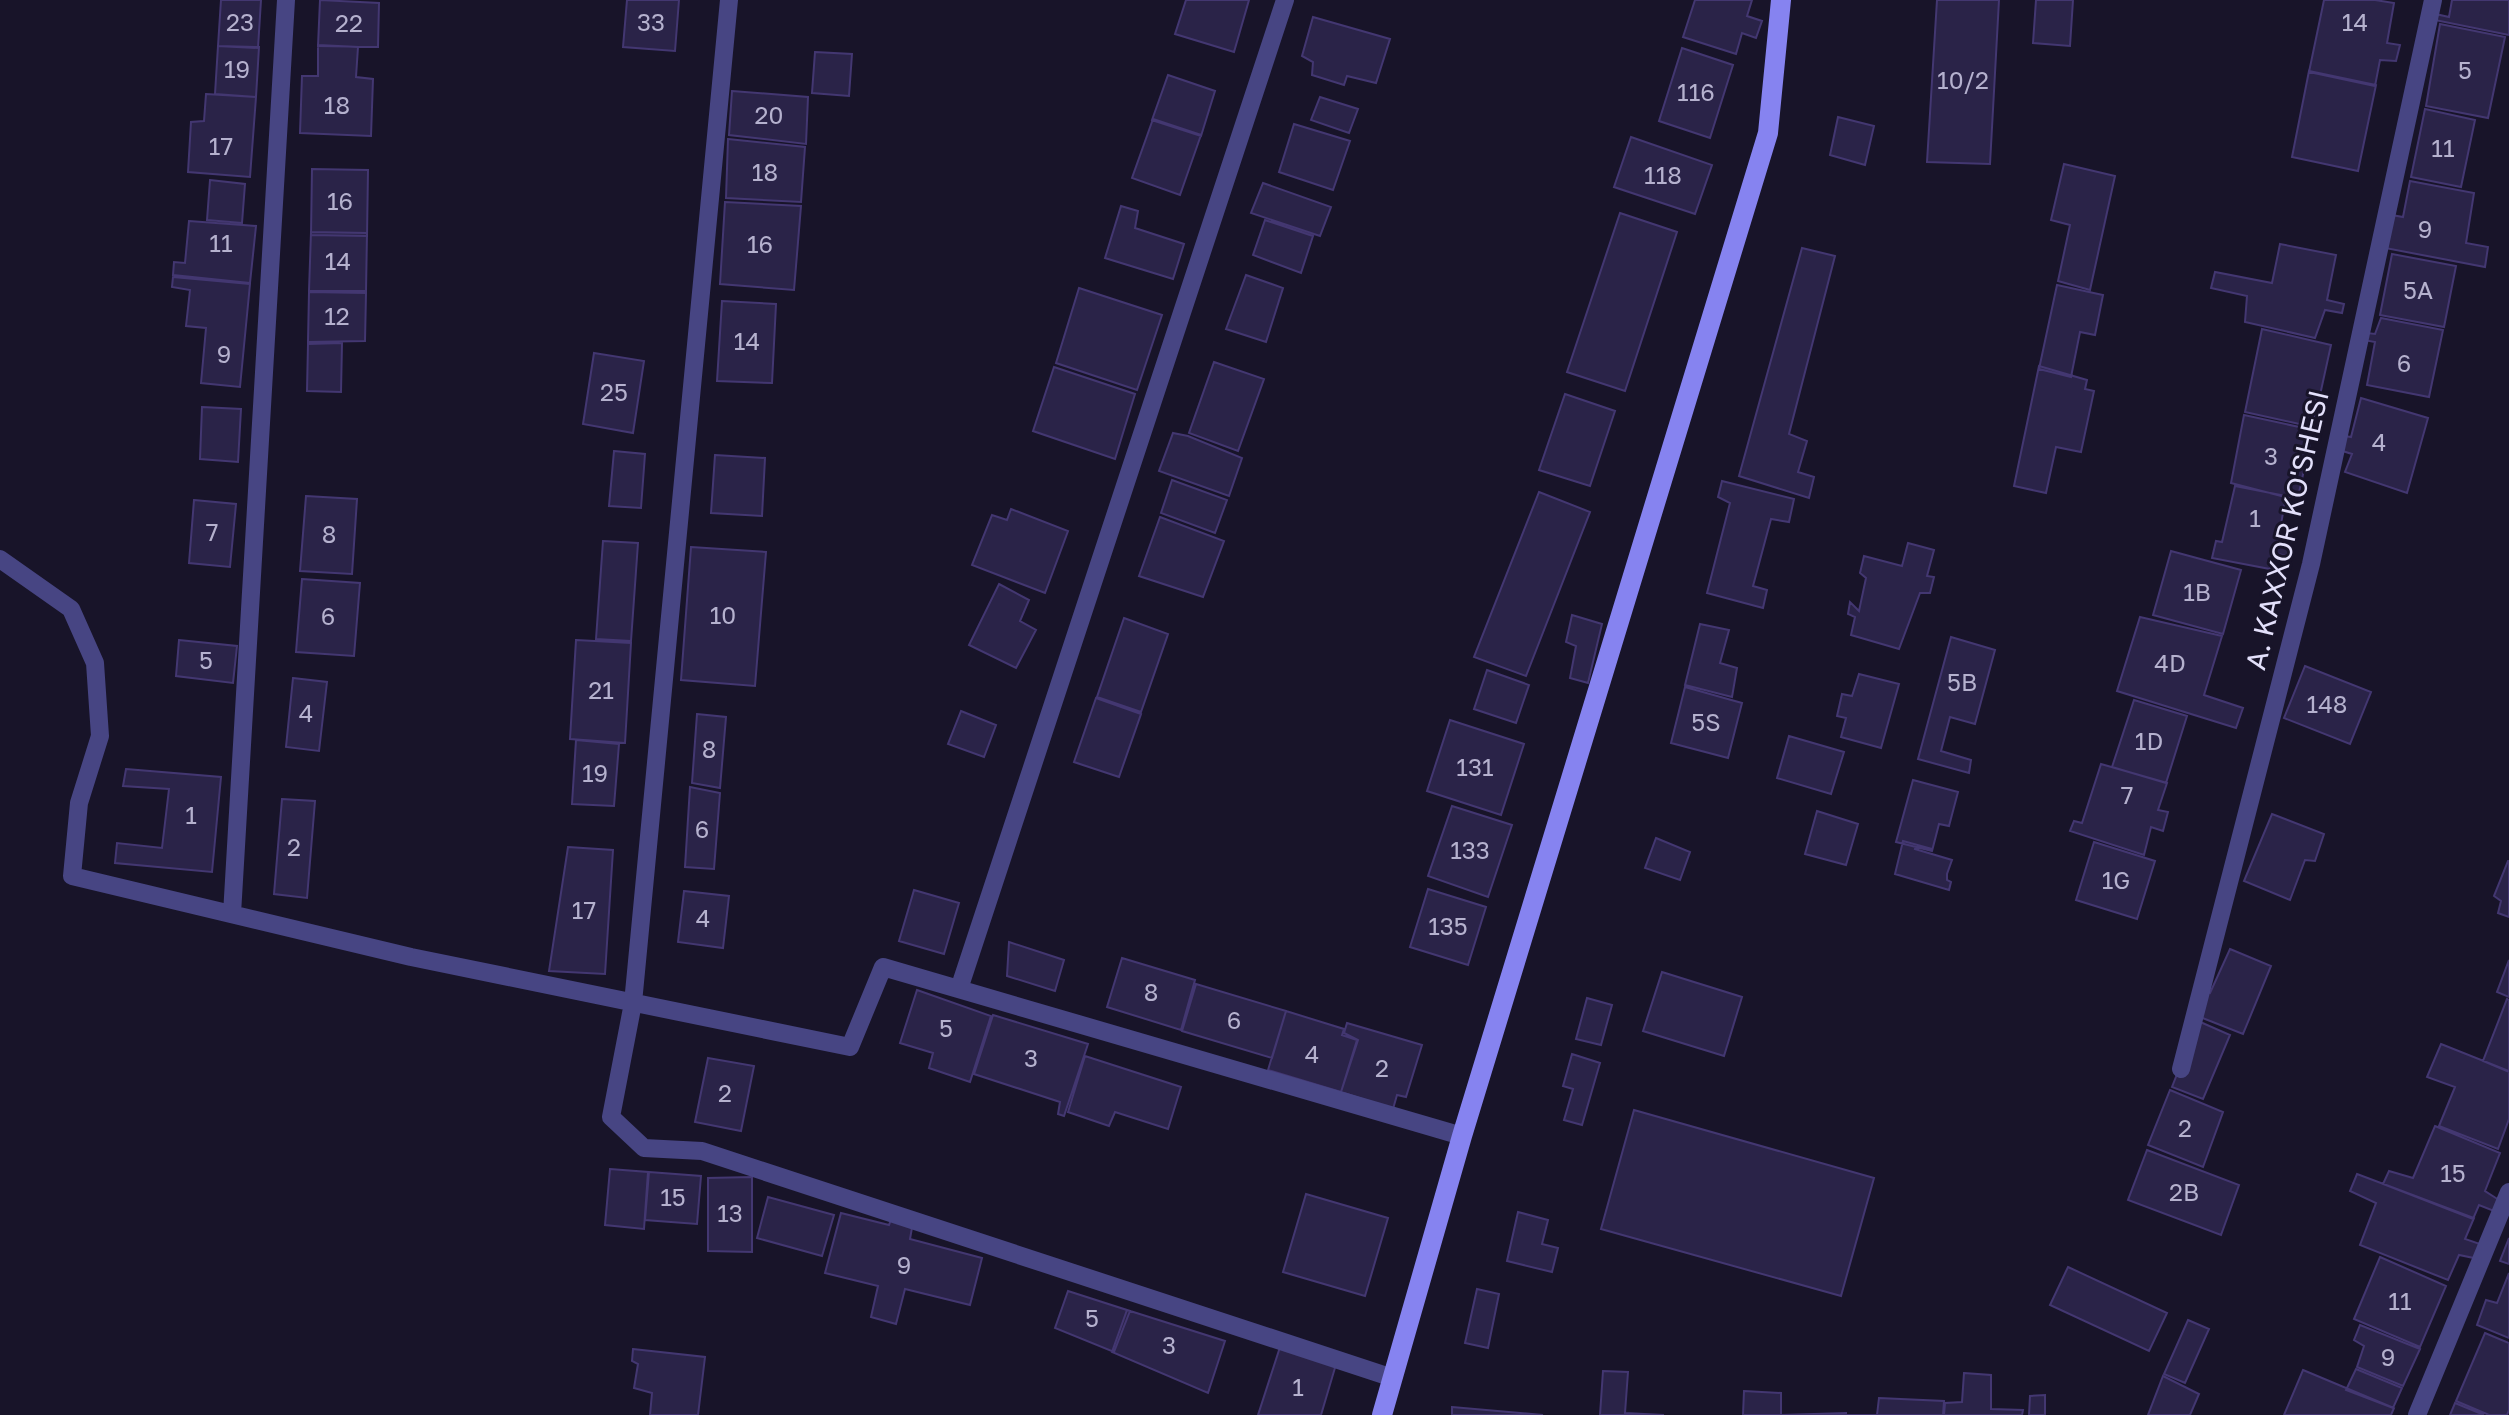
<svg xmlns="http://www.w3.org/2000/svg" width="2509" height="1415" font-family="'Golos Text',sans-serif">
<rect width="100%" height="100%" fill="#181429"/>
<!-- building -->
<path fill="#2a2348" stroke="#433771" stroke-width="2" d="M221 0H261L258 48 218 46Z
M320 0 379 3 378 47 318 46Z
M627 0H679L675 51 623 47Z
M1186 0H1249L1234 52 1175 34Z
M1695 0H1752L1747 16 1762 21 1756 38 1742 33 1736 54 1683 37Z
M1937 0H1999L1990 164 1927 162Z
M2036 0H2073L2070 46 2033 43Z
M2324 0H2375L2394 3 2387 43 2400 45 2396 61 2380 60 2375 86 2309 72Z
M2452 0H2509V35L2430 19 2431 13 2449 17Z
M1313 17 1390 39 1376 83 1347 76 1344 85 1312 75 1313 62 1302 56Z
M2440 24 2505 37 2488 118 2426 106Z
M318 45 358 47 356 77 373 79 371 136 300 133 302 76H318Z
M218 46 259 47 256 97 215 94Z
M1682 48 1733 65 1710 138 1659 121Z
M815 52 852 54 849 96 812 93Z
M2309 71 2376 85 2358 171 2292 157Z
M1168 75 1215 91 1201 136 1152 120Z
M732 91 808 97 806 144 729 135Z
M206 94 256 97 250 177 188 172 191 122 204 121Z
M1320 97 1358 109 1349 133 1311 120Z
M2425 109 2475 120 2461 187 2411 177Z
M1838 117 1874 126 1865 165 1830 155Z
M1153 119 1201 135 1180 195 1132 178Z
M1294 124 1350 141 1333 190 1279 172Z
M1631 137 1712 165 1695 214 1614 187Z
M728 139 805 147 801 202 726 198Z
M2064 164 2115 176 2090 290 2058 281 2070 225 2051 220Z
M312 169 368 170 367 236 311 235Z
M210 180 245 184 242 223 207 220Z
M2410 181 2474 193 2466 243 2488 247 2485 267 2380 247 2386 214 2403 217Z
M1263 183 1331 207 1320 236 1251 213Z
M725 202 801 206 794 290 720 284Z
M1121 206 1138 211 1135 228 1184 244 1173 279 1105 258Z
M1620 213 1677 232 1625 391 1567 372Z
M1265 220 1313 236 1301 273 1253 255Z
M189 221 256 226 250 283 173 275 174 262 185 263Z
M311 232 367 233 366 291H309Z
M2280 244 2336 255 2327 300 2344 304 2342 313 2325 310 2315 338 2245 322 2247 296 2211 288 2215 272 2272 283Z
M1802 248 1835 256 1789 434 1807 441 1798 472 1814 477 1809 498 1739 476Z
M2392 254 2456 266 2444 327 2380 315Z
M1246 275 1283 288 1266 342 1226 329Z
M173 277 250 284 240 387 201 383 206 328 186 326 190 290 172 287Z
M2057 285 2103 295 2095 335 2080 332 2071 377 2039 369Z
M1079 288 1162 315 1137 390 1056 363Z
M309 292 366 293 365 341 308 342Z
M722 301 776 304 772 383 717 381Z
M2381 318 2443 330 2429 397 2367 385 2375 342 2358 339 2359 332 2375 334Z
M2262 329 2331 345 2313 427 2245 412Z
M342 343 341 392 307 391 308 344Z
M594 353 644 361 633 433 583 424Z
M1214 362 1264 379 1238 451 1189 433Z
M2039 366 2087 380 2085 389 2094 391 2081 452 2056 447 2046 493 2014 486Z
M1054 367 1135 394 1115 459 1033 431Z
M1565 394 1615 411 1590 486 1539 470Z
M2361 398 2428 418 2407 493 2345 472 2352 454 2336 449 2339 435 2351 437Z
M202 407 241 409 238 462 200 459Z
M2244 415 2313 430 2298 497H2285L2231 483Z
M1173 433 1188 436 1242 458 1229 496 1159 471Z
M614 451 645 454 641 508 609 506Z
M715 455 765 458 762 516 711 513Z
M1172 480 1227 500 1215 533 1161 513Z
M1722 481 1794 499 1789 522 1771 519 1753 586 1767 590 1763 608 1707 593 1730 503 1718 497Z
M2235 486 2286 496 2278 541 2290 544 2287 556 2273 553 2270 569 2212 558 2216 541 2222 542Z
M1539 492 1590 512 1526 676 1474 657Z
M306 496 357 499 352 574 300 571Z
M194 500 236 504 230 567 189 563Z
M1011 509 1068 531 1045 593 972 565 992 515 1007 520Z
M1160 517 1224 541 1203 597 1139 576Z
M603 541 638 543 631 641 596 639Z
M1908 543 1934 550 1927 576 1934 577 1930 593H1920L1899 649 1851 635 1855 617 1848 614 1850 602 1859 611 1866 578 1860 573 1864 556 1902 566Z
M691 547 766 552 755 686 681 680Z
M2171 551 2241 570 2223 634 2153 615Z
M302 579 360 583 354 656 296 652Z
M999 584 1029 600 1020 621 1036 630 1016 668 969 645Z
M1572 615 1602 624 1588 683 1570 678 1576 646 1566 642Z
M2140 617 2222 636 2204 695 2243 708 2236 728 2117 691Z
M1124 618 1168 634 1141 712 1097 697Z
M1700 624 1729 630 1720 663 1737 668 1732 697 1685 685Z
M1951 637 1995 650 1975 724 1950 717 1941 751 1971 760 1969 773 1918 759Z
M179 640 237 646 233 683 176 676Z
M576 640 631 643 625 743 570 739Z
M2305 666 2371 692 2350 744 2284 718Z
M1487 670 1529 685 1516 723 1474 709Z
M1859 674 1899 684 1881 748 1841 737 1846 718 1837 716 1842 694 1852 696Z
M293 678 327 682 319 751 286 747Z
M1685 687 1742 703 1728 758 1671 743Z
M1096 698 1141 714 1119 777 1074 762Z
M2134 700 2187 716 2166 783 2112 767Z
M961 711 996 725 984 757 948 744Z
M697 714 726 717 720 788 692 783Z
M1450 720 1524 744 1501 815 1427 791Z
M1789 736 1844 752 1831 794 1777 778Z
M576 740 619 744 614 806 572 804Z
M2101 764 2167 783 2158 810 2168 812 2163 831 2151 827 2144 855 2070 831 2074 821 2082 823Z
M126 769 221 777 212 872 115 863 117 843 162 848 169 789 123 786Z
M1913 780 1958 792 1949 826 1939 824 1932 851 1896 842Z
M690 787 720 793 714 869 685 867Z
M282 799 315 801 307 898 274 894Z
M1452 806 1512 825 1488 897 1428 876Z
M1817 811 1858 824 1846 865 1805 854Z
M2272 814 2324 834 2315 861 2305 860 2290 900 2244 881Z
M1656 838 1690 852 1680 880 1645 868Z
M1903 841 1932 849 1916 846 1915 849 1952 860 1947 874V880L1951 882 1949 890 1895 874Z
M2094 842 2155 861 2137 919 2076 900Z
M568 847 613 850 605 974 549 971Z
M2508 861H2509V917L2498 913 2501 901 2494 896Z
M1428 889 1486 907 1468 965 1410 947Z
M914 890 959 903 944 954 899 941Z
M684 891 729 896 723 948 678 942Z
M1009 942 1064 960 1055 991 1007 976Z
M2230 949 2271 966 2243 1034 2200 1017 2199 990 2210 993Z
M1122 958 1195 980 1181 1030 1107 1007Z
M2509 960V997L2497 992Z
M1662 972 1742 997 1724 1056 1643 1031Z
M1196 984 1286 1011 1272 1058 1182 1031Z
M917 990 991 1016 970 1082 929 1068 933 1053 900 1043Z
M1587 998 1612 1005 1601 1045 1576 1039Z
M2507 999 2509 1000V1072L2483 1061Z
M1286 1011 1344 1029 1342 1035 1357 1040 1341 1092 1268 1070Z
M993 1015 1088 1044 1064 1116 1058 1114 1060 1102 974 1074Z
M2198 1021 2230 1035 2203 1099 2172 1087Z
M1347 1023 1422 1045 1406 1097 1397 1095 1393 1109 1341 1092 1358 1040 1344 1033Z
M2441 1044 2509 1071V1119L2498 1149 2439 1126 2455 1087 2427 1077Z
M1572 1054 1600 1063 1582 1125 1564 1120 1573 1089 1563 1086Z
M1085 1056 1181 1087 1168 1129 1115 1112 1109 1126 1068 1112Z
M708 1058 754 1066 741 1131 695 1122Z
M2170 1090 2223 1112 2203 1167 2148 1145Z
M1634 1110 1874 1178 1841 1296 1601 1229Z
M2435 1126 2500 1153 2485 1191 2499 1200 2494 1211 2479 1205 2473 1219 2383 1184 2389 1171 2413 1178Z
M2147 1150 2239 1185 2221 1235 2128 1200Z
M610 1169 648 1172 644 1229 605 1225Z
M649 1172 701 1176 697 1224 645 1220Z
M2357 1174 2474 1218 2465 1239 2480 1244 2474 1258 2459 1255 2448 1280 2360 1245 2376 1203 2350 1191Z
M752 1177V1252L708 1251V1178Z
M1306 1194 1388 1218 1365 1296 1283 1272Z
M768 1197 834 1215 822 1256 757 1238Z
M1518 1212 1548 1220 1542 1244 1558 1248 1552 1272 1507 1261Z
M841 1213 889 1225 892 1217 913 1222 910 1239 982 1258 970 1305 905 1289 896 1324 871 1317 878 1286 825 1273Z
M2509 1238V1264L2500 1261Z
M2380 1257 2446 1286 2420 1347 2354 1319Z
M2068 1267 2167 1313 2149 1351 2050 1305Z
M2509 1273V1338L2477 1325 2486 1300 2497 1303Z
M1477 1289 1499 1294 1488 1348 1465 1343Z
M1068 1291 1130 1311 1114 1352 1055 1328Z
M1127 1310 1225 1341 1208 1393 1112 1352Z
M2188 1320 2209 1329 2185 1383 2164 1374Z
M2360 1325 2420 1349 2403 1386 2357 1367 2364 1346 2354 1340Z
M2485 1333 2509 1343V1410L2507 1415H2489L2456 1401Z
M1281 1344 1337 1361 1321 1415H1258Z
M633 1349 705 1357 698 1415H650L652 1393 634 1388 638 1364 632 1361Z
M2356 1369 2402 1388 2393 1408 2346 1390Z
M2303 1370 2394 1408 2391 1415H2284Z
M1603 1371 1628 1372 1625 1413 1664 1415H1600Z
M1964 1373 1991 1375V1409L2023 1410 2022 1415H1944L1945 1403 1962 1402Z
M2163 1376 2199 1394 2190 1415H2148Z
M1744 1391 1781 1393V1415L1846 1413V1415H1743Z
M2045 1395V1415H2029L2030 1396Z
M1879 1398 1944 1401 1943 1415H1846H1877Z
M2455 1403 2484 1415H2450Z
M1452 1407 1543 1415H1452Z"/>
<g fill="none" stroke-linecap="round" stroke-linejoin="round">
<!-- street -->
<path stroke="#474583" stroke-width="18" d="M729 0 633 1003 611 1117 644 1148 702 1151 1393 1378
M0 559 71 609 95 663 100 736 79 803 72 876 411 957 850 1047 883 967 1462 1136
M232 914 286 0
M959 989 1285 0
M2181 1069 2311 564 2433 0
M2417 1415 2509 1192"/>
<!-- secondary -->
<path stroke="#8683f0" stroke-width="20" d="M1382 1415 1462 1136 1768 133 1781 0"/>
</g>
<g text-anchor="middle" stroke-width="6" stroke-linejoin="round" paint-order="stroke">
<!-- number labels -->
<g font-size="24" fill="#b5b1ce">
<text x="240" y="31">23</text>
<text x="651" y="31">33</text>
<text x="2355" y="31">14</text>
<text x="349" y="32">22</text>
<text x="237" y="78">19</text>
<text x="2465" y="79">5</text>
<text x="1963" y="89">10/2</text>
<text x="1696" y="101">116</text>
<text x="337" y="114">18</text>
<text x="769" y="124">20</text>
<text x="221" y="155">17</text>
<text x="2443" y="157">11</text>
<text x="765" y="181">18</text>
<text x="1663" y="184">118</text>
<text x="340" y="210">16</text>
<text x="2425" y="238">9</text>
<text x="221" y="252">11</text>
<text x="760" y="253">16</text>
<text x="338" y="270">14</text>
<text x="2418" y="299">5A</text>
<text x="337" y="325">12</text>
<text x="747" y="350">14</text>
<text x="224" y="363">9</text>
<text x="2404" y="372">6</text>
<text x="614" y="401">25</text>
<text x="2379" y="451">4</text>
<text x="2271" y="465">3</text>
<text x="2255" y="527">1</text>
<text x="212" y="541">7</text>
<text x="329" y="543">8</text>
<text x="2197" y="601">1B</text>
<text x="723" y="624">10</text>
<text x="328" y="625">6</text>
<text x="206" y="669">5</text>
<text x="2170" y="672">4D</text>
<text x="1962" y="691">5B</text>
<text x="601" y="699">21</text>
<text x="2327" y="713">148</text>
<text x="306" y="722">4</text>
<text x="1706" y="731">5S</text>
<text x="2149" y="750">1D</text>
<text x="709" y="758">8</text>
<text x="1475" y="776">131</text>
<text x="595" y="782">19</text>
<text x="2127" y="804">7</text>
<text x="191" y="824">1</text>
<text x="702" y="838">6</text>
<text x="294" y="856">2</text>
<text x="1470" y="859">133</text>
<text x="2116" y="889">1G</text>
<text x="584" y="919">17</text>
<text x="703" y="927">4</text>
<text x="1448" y="935">135</text>
<text x="1151" y="1001">8</text>
<text x="1234" y="1029">6</text>
<text x="946" y="1037">5</text>
<text x="1312" y="1063">4</text>
<text x="1031" y="1067">3</text>
<text x="1382" y="1077">2</text>
<text x="725" y="1102">2</text>
<text x="2185" y="1137">2</text>
<text x="2453" y="1182">15</text>
<text x="2184" y="1201">2B</text>
<text x="673" y="1206">15</text>
<text x="730" y="1222">13</text>
<text x="904" y="1274">9</text>
<text x="2400" y="1310">11</text>
<text x="1092" y="1327">5</text>
<text x="1169" y="1354">3</text>
<text x="2388" y="1366">9</text>
<text x="1298" y="1396">1</text>
</g>
<!-- street labels -->
<g font-size="28" fill="#e3e0fb" stroke="#181429">
<text transform="translate(2287 530) rotate(-77)" y="10">A. KAXXOR KO'SHESI</text>
</g>
</g>
</svg>
